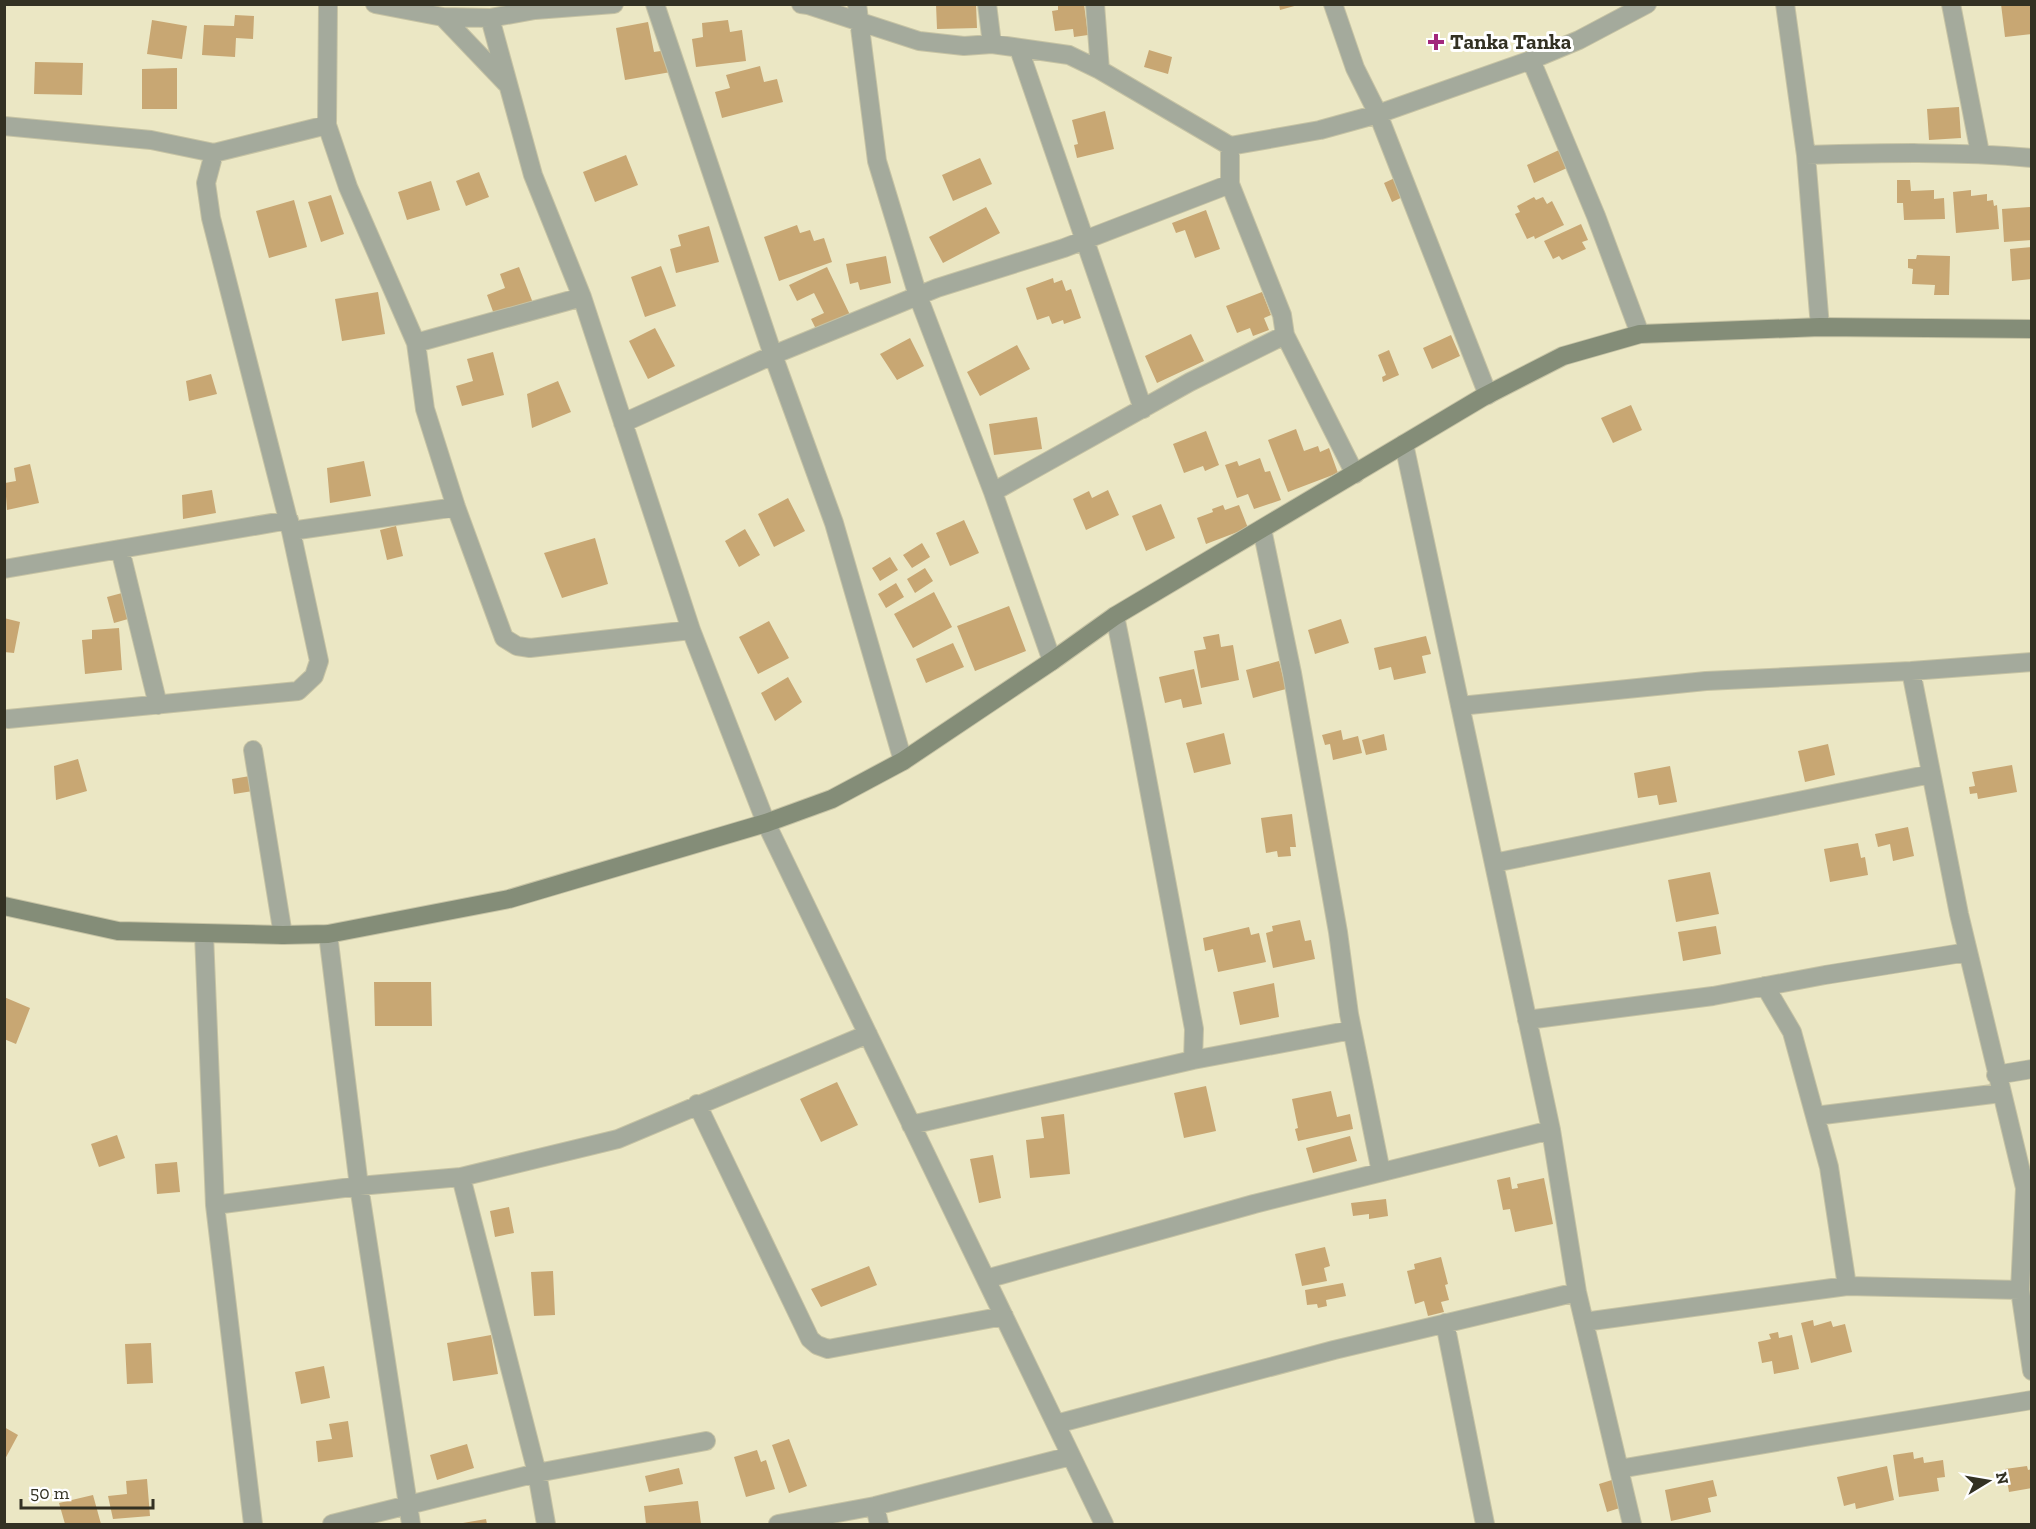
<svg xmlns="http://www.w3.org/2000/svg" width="2036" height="1529" font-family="'Zilla Slab',serif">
<rect width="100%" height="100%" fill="#ebe7c4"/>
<!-- building -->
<path fill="#c8a773" d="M936 4H976L977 28 937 29Z
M1058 4H1084L1088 35 1074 37 1073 29 1055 31 1052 11 1058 10Z
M1279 4H1298V5L1280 10Z
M2001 4H2032V34L2005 37Z
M235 15 254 16 253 39 236 38 235 57 202 55 204 25 234 26Z
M152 20 187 26 182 59 147 54Z
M728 20 730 32 742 30 746 61 696 67 692 39 703 37 702 23Z
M648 22 654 52 667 50 671 72 625 80 616 28Z
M1149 50 1172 57 1168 74 1144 67Z
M35 62 83 63 82 95 34 94Z
M760 66 764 82 777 79 783 102 722 118 715 92 730 88 726 75Z
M177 68V109H142V69Z
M1959 107 1961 138 1929 140 1927 109Z
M1105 111 1114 149 1077 158 1074 145 1078 144 1072 120Z
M1559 150 1567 168 1534 183 1527 165Z
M626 155 638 185 595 202 583 172Z
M980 158 992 184 953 201 942 175Z
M479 172 489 197 466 206 456 181Z
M1399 176 1407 195 1392 202 1384 183Z
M1897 180H1910L1911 191 1934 190V199L1944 198 1945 219 1904 220 1903 203H1897Z
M431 181 440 210 407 220 398 192Z
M1971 190V196L1987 194V201L1993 200 1994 206 1997 205 1999 229 1956 233 1953 192Z
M331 195 344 234 321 242 308 202Z
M1534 197 1536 200 1543 197 1547 204 1552 201 1564 225 1535 239 1534 236 1527 239 1515 214 1520 212 1517 206Z
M294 200 307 247 269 258 256 211Z
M986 207 1000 233 943 263 929 237Z
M2030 207 2032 240 2004 242 2002 209Z
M1206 210 1220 249 1195 258 1185 230 1176 233 1172 223Z
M1581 224 1588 240 1582 242 1586 249 1562 260 1559 256 1553 259 1544 241Z
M797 225 800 233 810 230 814 241 824 238 832 262 779 281 764 237Z
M709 226 719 262 676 273 670 249 681 246 678 235Z
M2032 247V279L2012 281 2010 249Z
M1917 255 1950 256 1949 295H1934L1935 285 1912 284 1913 269 1908 268V259H1916Z
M886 256 891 283 860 290 858 282 850 284 846 264Z
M661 266 676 306 645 317 631 277Z
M519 267 533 303 495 317 487 295 505 288 500 274Z
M827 267 851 317 818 333 811 319 824 313 814 293 797 301 789 285Z
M1053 278 1054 283 1062 280 1066 291 1071 289 1081 318 1064 324 1063 320 1052 324 1049 316 1037 320 1026 288Z
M378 292 385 334 342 341 335 299Z
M1262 292 1271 315 1264 318 1269 330 1253 336 1250 328 1237 333 1226 306Z
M655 328 675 366 648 379 629 341Z
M1191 334 1204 361 1157 383 1145 356Z
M1451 335 1460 356 1432 369 1423 348Z
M910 338 924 366 897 380 880 354Z
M1017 345 1030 369 980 396 967 372Z
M1389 350 1399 375 1383 382 1382 377 1386 375 1378 355Z
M493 352 504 395 462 406 456 386 473 381 467 359Z
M211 374 217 394 189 401 186 381Z
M558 381 571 412 532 428 527 394Z
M1631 405 1642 430 1613 443 1601 418Z
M1037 417 1042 449 994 455 989 424Z
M1296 429 1304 451 1318 446 1320 452 1329 448 1338 473 1288 492 1268 440Z
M1206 431 1219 465 1205 471 1203 466 1184 473 1173 444Z
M1260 458 1265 472 1270 471 1281 500 1254 509 1248 494 1237 498 1225 465 1237 461 1239 466Z
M364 461 371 496 330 503 327 468Z
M30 464 39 503 7 510 5 483 16 481 14 468Z
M212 490 216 513 183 519 182 495Z
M1108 490 1119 515 1086 530 1073 499 1089 491 1092 498Z
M788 498 805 531 774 547 758 514Z
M1161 504 1175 538 1146 551 1132 516Z
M1223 505 1225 510 1239 505 1248 528 1206 544 1197 518 1213 512 1212 509Z
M964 520 979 553 950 566 936 533Z
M396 526 403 556 387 560 380 530Z
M745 529 760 555 739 567 725 541Z
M595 538 608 584 562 598 544 553Z
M922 543 930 557 912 568 903 555Z
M890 557 898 570 880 581 872 568Z
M925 568 933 581 915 593 907 579Z
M896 583 904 597 886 608 878 594Z
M934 592 952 627 913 648 894 614Z
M122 593 128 619 114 623 107 597Z
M1009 606 1026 651 975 671 957 626Z
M4 618 20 622 14 653 4 652Z
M1341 619 1349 643 1315 654 1308 630Z
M769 621 789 658 758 674 739 637Z
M119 628 122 670 85 674 82 640 92 639V630Z
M1219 634 1221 647 1233 645 1239 680 1201 688 1194 651 1206 649 1203 637Z
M1426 636 1431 654 1422 656 1426 673 1394 680 1391 667 1379 670 1374 648Z
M953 643 964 667 926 683 916 659Z
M1279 661 1286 689 1253 698 1246 670Z
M1194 669 1202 704 1183 708 1181 699 1165 703 1159 677Z
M788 677 802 702 775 721 761 693Z
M1341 730 1343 740 1358 736 1362 753 1333 760 1330 744 1325 745 1322 735Z
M1224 733 1231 764 1194 773 1186 743Z
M1384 734 1387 750 1366 755 1362 740Z
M1828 744 1835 775 1805 782 1798 751Z
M78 759 87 791 56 800 54 766Z
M2012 765 2017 792 1978 799 1977 793 1970 794 1969 787 1975 786 1972 772Z
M1670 766 1677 802 1659 805 1657 795 1638 798 1634 773Z
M250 776 253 791 234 794 232 779Z
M1292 814 1296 847H1290L1291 856 1278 857 1277 851 1266 853 1261 818Z
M1908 827 1914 856 1893 861 1890 844 1878 847 1875 834Z
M1858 843 1861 858 1865 857 1868 875 1830 882 1824 849Z
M1710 872 1719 914 1676 922 1668 880Z
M1300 920 1305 941 1311 940 1315 959 1273 968 1266 933 1273 931 1272 926Z
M1716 926 1721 954 1683 961 1678 932Z
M1249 927 1251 935 1259 933 1266 962 1218 972 1213 949 1205 951 1203 938Z
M374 982H431L432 1026H375Z
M1274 983 1279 1017 1240 1025 1233 992Z
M4 997 30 1008 16 1044 4 1039Z
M837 1082 858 1125 821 1142 800 1099Z
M1206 1086 1216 1131 1184 1138 1174 1093Z
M1331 1091 1337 1117 1350 1114 1353 1129 1298 1141 1295 1129 1298 1128 1292 1099Z
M1064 1114 1070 1174 1030 1178 1026 1140 1044 1138 1041 1117Z
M117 1135 125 1158 99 1167 91 1144Z
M1350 1136 1357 1161 1313 1173 1306 1148Z
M993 1155 1001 1198 979 1203 970 1159Z
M177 1162 180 1192 157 1194 155 1164Z
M1510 1177 1512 1189 1518 1188 1517 1184 1544 1178 1553 1224 1515 1232 1510 1209 1503 1210 1497 1180Z
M1386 1199 1388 1216 1369 1219V1214L1353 1216 1351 1203Z
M509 1207 514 1233 495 1237 490 1211Z
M1325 1247 1330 1266 1324 1268 1327 1281 1302 1286 1295 1254Z
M1441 1257 1448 1284 1445 1285 1449 1300 1441 1302 1444 1312 1428 1316 1424 1301 1415 1304 1407 1271 1415 1269 1414 1264Z
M869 1266 877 1285 821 1307 811 1289Z
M553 1271 555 1315 534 1316 531 1272Z
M1343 1283 1346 1296 1326 1300 1327 1306 1318 1308 1317 1304 1307 1305 1305 1290Z
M1813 1320 1814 1326 1831 1321 1833 1327 1845 1324 1852 1352 1811 1363 1801 1323Z
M1778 1332 1779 1338 1792 1335 1799 1369 1774 1374 1772 1361 1762 1363 1758 1342 1771 1339 1769 1334Z
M491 1335 498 1374 453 1381 447 1343Z
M151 1343 153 1383 127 1384 125 1344Z
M324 1366 330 1398 301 1404 295 1372Z
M348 1421 353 1457 318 1462 316 1441 332 1439 329 1424Z
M4 1427 18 1435 4 1461Z
M789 1439 807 1486 789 1493 772 1445Z
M467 1444 474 1468 437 1480 430 1455Z
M757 1450 761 1462 766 1460 775 1489 746 1497 734 1457Z
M1913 1452 1914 1459 1923 1457 1924 1463 1943 1460 1945 1477 1937 1478 1939 1491 1899 1497 1893 1455Z
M1887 1466 1894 1500 1856 1509 1855 1503 1844 1506 1837 1477Z
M2027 1466 2028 1470 2032 1469V1488L2009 1492 2005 1469Z
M679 1468 683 1484 649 1492 645 1476Z
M147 1479 150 1516 113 1519 108 1496 127 1494 126 1481Z
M1615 1479 1623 1507 1607 1512 1599 1484Z
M1713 1480 1717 1496 1708 1498 1711 1512 1671 1521 1665 1490Z
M93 1495 101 1524H65L59 1503Z
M698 1501 701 1524H646L644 1506Z
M486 1519 487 1524H463V1523Z"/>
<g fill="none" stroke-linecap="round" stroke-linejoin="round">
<defs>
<path id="street" d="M328 4 327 125 348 187 416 343 425 409 456 507 504 638 517 646 530 648 691 630
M375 4 443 17 490 18 535 10 614 4
M655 4 773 355 834 523 903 761
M801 4 808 5 919 41 964 46 992 44 1069 55 1100 70 1230 146 1320 130 1378 114 1531 60 1596 216 1640 334
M857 4 877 161 918 296 993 492 1052 661
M987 4 992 44
M1095 4 1100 70
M1333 4 1355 68 1378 114 1488 395
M1785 4 1806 155 1820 327
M1951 4 1980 153
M443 17 506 83
M490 18 533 175 582 297 691 630 766 823 1104 1524
M1019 49 1143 409
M1531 60 1579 40 1647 4
M4 126 151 140 214 153 327 125
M1230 146V184L1282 315 1285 335 1355 474
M1806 155C1881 153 1956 151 2032 158
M416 343 582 297
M623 423 773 355 937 288 1064 248 1230 184
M1404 444 1551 1130 1577 1292 1632 1524
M993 492 1190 382 1285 335
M1262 529 1292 673 1338 932 1349 1014 1381 1172
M291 531 456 507
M120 549 158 705
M4 569 289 520
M1115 616 1137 725 1194 1029 1193 1060
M1911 671 1959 914 2025 1188 2020 1290 2032 1371
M1460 706 1706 681 1911 671 2032 662
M8 719 298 691 314 676 319 661 291 531 211 218 206 183 214 153
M253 750 283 935
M1494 863 1931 774
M204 934 215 1205 253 1524
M328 934 359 1186 411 1524
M1765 986 1792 1032 1815 1116 1829 1167 1847 1286
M1527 1020 1713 996 1825 975 1968 952
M1996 1075 2032 1069
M697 1104 810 1339 817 1345 828 1349 1004 1316
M1815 1116 2001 1093
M911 1125 1193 1060 1352 1030
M461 1177 537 1473 546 1524
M215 1205 359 1186 461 1177 618 1139 868 1034
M986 1279 1254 1204 1551 1130
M1584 1322 1847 1286 2020 1290
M1445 1323 1485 1524
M1056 1424 1334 1350 1577 1292
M1619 1469 1811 1436 2032 1400
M875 1506 879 1524
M332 1524 537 1473 706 1441
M778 1524 875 1506 1071 1456"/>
<path id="secondary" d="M4 906 118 931 283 935 328 934 509 899 766 823 832 799 903 761 1052 661 1115 616 1483 397 1563 356 1640 334 1820 327 2032 329"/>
</defs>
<!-- street casing -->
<use href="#street" stroke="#c6c3a4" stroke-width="20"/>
<!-- secondary casing -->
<use href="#secondary" stroke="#c6c3a4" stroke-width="20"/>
<!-- street -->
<use href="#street" stroke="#a4aa9c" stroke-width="18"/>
<!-- secondary -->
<use href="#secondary" stroke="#848d78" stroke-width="18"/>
</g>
<!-- markers -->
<path fill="#a2277c" stroke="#fff" stroke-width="2" d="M1433 33h6v6h6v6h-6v6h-6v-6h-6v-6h6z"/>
<g text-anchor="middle" stroke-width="6" stroke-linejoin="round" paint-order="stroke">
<!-- poi labels -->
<g font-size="21" font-weight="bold" fill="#333123" stroke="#fff" text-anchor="start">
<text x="1450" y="49">Tanka Tanka</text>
</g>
</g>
<!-- border -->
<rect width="2036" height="1529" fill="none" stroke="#333123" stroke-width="12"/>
<!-- north arrow -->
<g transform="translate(1988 1481) rotate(79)" stroke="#ffffff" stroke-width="4.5" paint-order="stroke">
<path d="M0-4.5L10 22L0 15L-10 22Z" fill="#333123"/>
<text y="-9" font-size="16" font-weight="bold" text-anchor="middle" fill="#333123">N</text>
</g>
<!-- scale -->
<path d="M21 1499v9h132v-9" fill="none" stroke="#333123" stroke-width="3"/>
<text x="30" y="1499" font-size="18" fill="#333123" stroke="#ffffff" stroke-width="4.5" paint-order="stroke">50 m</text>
</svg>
